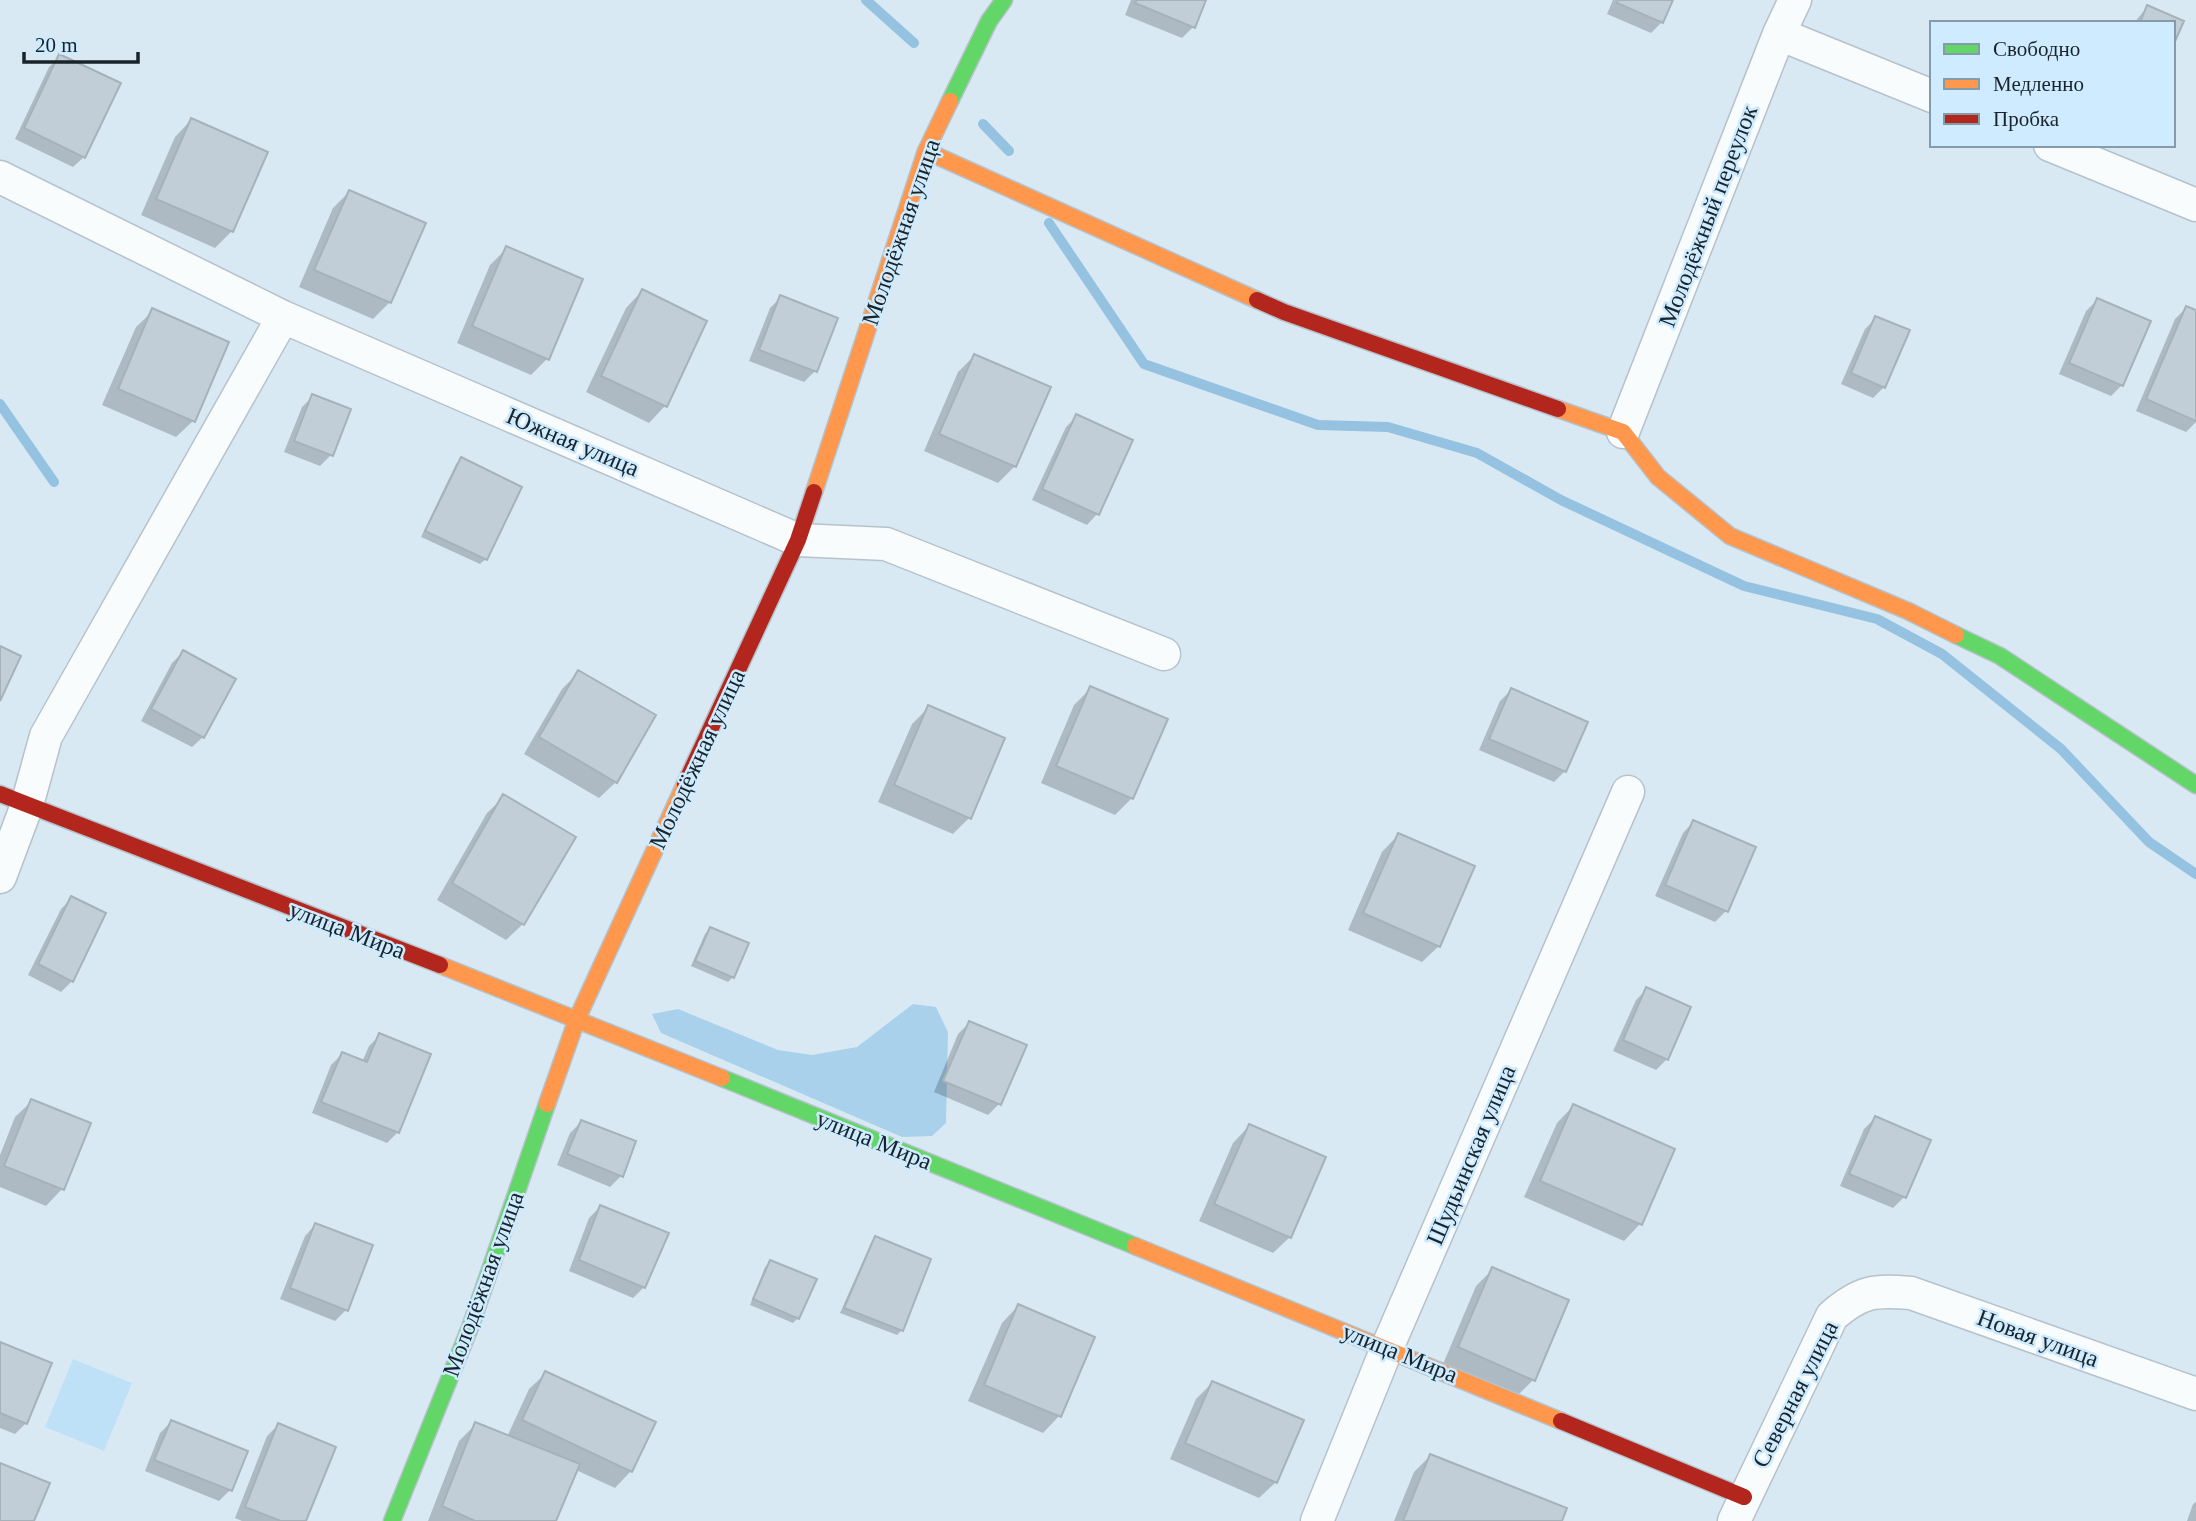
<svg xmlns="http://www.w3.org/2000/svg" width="2196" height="1521" font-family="'Times New Roman',serif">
<rect width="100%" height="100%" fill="#d9e9f4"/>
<!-- green -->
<path fill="#bee1f8" d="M73 1359 132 1383 104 1451 45 1427Z"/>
<!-- forest -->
<path fill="#a9d1eb" d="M913 1004 936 1007 948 1032 946 1123 932 1136 902 1137 661 1033 652 1014 678 1009 778 1050 812 1055 857 1047Z"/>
<!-- shadow -->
<path fill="#0003" d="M1131 0H1204L1193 27 1182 38 1125 15Z
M1613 0H1671L1662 22 1651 33 1607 14Z
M2147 7 2173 23H2134Z
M60 56 84 157 73 167 15 139 49 67Z
M191 120 232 231 215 248 141 215 175 137Z
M349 192 390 302 373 319 299 287 333 208Z
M507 248 547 359 531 375 457 343 490 265Z
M642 291 665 406 649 423 586 392 626 308Z
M781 297 836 319 815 371 804 382 749 361 770 308Z
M2097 300 2149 321 2122 385 2111 396 2059 374 2086 311Z
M2186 308 2196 312V422L2186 432 2136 411 2175 319Z
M153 311 193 421 176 437 102 405 136 327Z
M1876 318 1884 387 1873 398 1841 384 1865 329Z
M974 356 1015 466 998 483 924 451 958 372Z
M313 396 331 455 320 466 284 452 302 407Z
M1077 416 1097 514 1087 525 1032 500 1066 427Z
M461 459 520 487 486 559 480 564 421 537 456 464Z
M183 652 203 737 192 747 141 721 172 663Z
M579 672 616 782 599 798 524 754 562 689Z
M1091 688 1132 798 1115 815 1041 783 1074 705Z
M1511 690 1565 771 1554 782 1479 750 1500 701Z
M929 707 969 818 953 834 878 802 912 724Z
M504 797 523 924 506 940 437 900 487 813Z
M1693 822 1726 911 1715 922 1655 896 1683 833Z
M1398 835 1439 946 1422 962 1348 930 1382 852Z
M72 898V981L61 992 28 975 61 909Z
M710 929 733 977 728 982 691 966 705 934Z
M1647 989 1667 1059 1656 1070 1613 1051 1636 1000Z
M969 1023 999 1104 988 1115 934 1092 958 1034Z
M380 1035 398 1132 387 1143 312 1113 331 1065 342 1054 362 1062 369 1046Z
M32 1101 62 1189 46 1206 0 1187V1155L15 1117Z
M1573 1106 1673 1149 1640 1224 1624 1241 1524 1197 1557 1123Z
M1875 1118 1928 1141 1904 1197 1893 1208 1840 1186 1864 1129Z
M581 1122 621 1176 610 1187 557 1165 570 1133Z
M1249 1126 1290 1237 1273 1253 1199 1221 1233 1143Z
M600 1207 644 1287 633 1298 569 1271 589 1218Z
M315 1225 346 1310 335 1321 280 1299 305 1236Z
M876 1238 902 1330 897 1335 840 1313 871 1243Z
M770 1262 798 1318 793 1323 750 1305 765 1267Z
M1493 1269 1533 1380 1517 1396 1443 1364 1476 1286Z
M1018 1306 1093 1338 1059 1416 1043 1433 968 1401 1002 1323Z
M0 1343 26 1423 15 1434 0 1428Z
M546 1373 631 1471 615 1488 576 1470 555 1521H428L459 1441 476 1424 507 1437 529 1389Z
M1212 1383 1276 1482 1259 1498 1170 1459 1196 1399Z
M171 1422 230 1490 219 1501 145 1471 160 1433Z
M278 1425 304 1521H242L235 1518 267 1436Z
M1430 1456 1560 1521H1394L1414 1472Z
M2196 1502V1521H2187L2193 1504Z"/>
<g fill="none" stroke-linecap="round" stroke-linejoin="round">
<!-- stream -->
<path stroke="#94c2e0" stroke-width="10" d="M866 0 914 43
M983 124 1009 151
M1049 223 1144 364 1318 425 1388 427 1477 453 1561 500 1744 586 1877 619 1942 654 2061 749 2149 842 2196 874
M0 404 54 482"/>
</g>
<!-- building -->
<path fill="#c1ced7" stroke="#a6b2ba" stroke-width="2" d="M1137 0H1206L1195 28 1135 3Z
M1618 0H1673L1663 23 1617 3Z
M2147 5 2184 21 2173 46V23H2140Z
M59 54 121 83 85 158 24 128Z
M191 118 268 152 233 232 156 199Z
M349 190 426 223 391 303 314 270Z
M506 246 583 279 549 360 472 326Z
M642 289 707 321 667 407 601 376Z
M780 295 838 318 817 372 759 350Z
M2097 298 2151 321 2123 386 2069 363Z
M2186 306 2196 310V421L2146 399Z
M152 308 229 342 195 422 118 389Z
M1875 316 1910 330 1885 388 1851 373Z
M974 354 1051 387 1016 467 939 434Z
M312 394 351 409 333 456 294 441Z
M1076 414 1133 440 1099 515 1042 489Z
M461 457 522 487 487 560 425 531Z
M0 646 21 656 0 701Z
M183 650 236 679 204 738 151 709Z
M578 670 656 715 617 783 539 737Z
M1090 686 1168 719 1133 799 1056 766Z
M1511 688 1588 722 1566 772 1489 739Z
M928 705 1005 738 971 819 894 785Z
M503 794 576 837 524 925 452 883Z
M1693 820 1756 847 1728 912 1665 885Z
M1398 833 1475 866 1440 947 1363 913Z
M71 896 106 913 73 982 38 964Z
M710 927 749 943 734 978 695 961Z
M1646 987 1691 1007 1668 1060 1623 1040Z
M969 1021 1027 1045 1001 1105 943 1081Z
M379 1033 431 1054 399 1133 321 1102 342 1052 367 1062Z
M31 1099 91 1123 64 1190 4 1166Z
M1573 1104 1675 1149 1642 1225 1540 1181Z
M1875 1116 1931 1140 1906 1198 1849 1174Z
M581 1120 636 1141 623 1177 567 1154Z
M1249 1124 1326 1157 1291 1238 1214 1204Z
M600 1205 669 1233 645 1288 579 1260Z
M315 1223 373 1245 348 1311 290 1288Z
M875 1236 931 1259 903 1331 844 1308Z
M770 1260 817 1279 799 1319 753 1299Z
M1492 1267 1569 1300 1535 1381 1458 1347Z
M1018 1304 1095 1337 1061 1417 984 1385Z
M0 1342 52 1363 27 1424 0 1413Z
M545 1371 656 1422 632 1472 522 1420Z
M1212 1381 1304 1420 1277 1483 1185 1443Z
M171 1420 248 1451 232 1491 154 1460Z
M475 1422 580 1464 556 1521H475L442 1506Z
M278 1423 336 1447 306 1521H281L245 1507Z
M1430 1454 1567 1508 1562 1521H1403Z
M0 1463 50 1483 34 1521H0Z"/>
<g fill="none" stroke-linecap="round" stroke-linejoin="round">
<defs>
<path id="street" d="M1779 34 1932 96
M2050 145 2196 205
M0 177 283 317 798 540 886 544 1164 654
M1623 432 1779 34 1795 0
M0 877 27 805 46 736 283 317
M1317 1521 1387 1348 1628 792
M1734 1521 1832 1316C1861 1291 1874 1290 1911 1293L2196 1394"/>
<path id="fast" d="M950 101 989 21 1004 0
M1956 635 2000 656 2196 785
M722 1078 1135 1246
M392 1521 471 1325 547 1104"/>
<path id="slow" d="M926 151 1257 300
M1558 409 1623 432 1658 477 1730 536 1908 611 1956 635
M814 492 926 151 950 101
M440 965 722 1078
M547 1104 577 1019 685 784
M1135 1246 1561 1421"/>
<path id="jam" d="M1257 300 1284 312 1558 409
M685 784 798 540 814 492
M0 794 440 965
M1561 1421 1744 1497"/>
</defs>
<!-- street casing -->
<use href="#street" stroke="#b6c2cb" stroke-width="35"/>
<!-- fast casing -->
<use href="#fast" stroke="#b6c2cb" stroke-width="19"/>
<!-- slow casing -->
<use href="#slow" stroke="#b6c2cb" stroke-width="19"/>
<!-- jam casing -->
<use href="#jam" stroke="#b6c2cb" stroke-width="19"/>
<!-- street -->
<use href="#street" stroke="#f9fcfd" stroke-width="32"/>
<!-- fast -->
<use href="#fast" stroke="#63d668" stroke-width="16"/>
<!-- slow -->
<use href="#slow" stroke="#ff974d" stroke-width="16"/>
<!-- jam -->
<use href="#jam" stroke="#b3261e" stroke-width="16"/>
</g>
<g text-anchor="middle" stroke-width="5" stroke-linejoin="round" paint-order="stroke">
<!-- street labels -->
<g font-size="24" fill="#18232a" stroke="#ceebff">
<text transform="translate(1708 216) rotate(-69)" y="8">Молодёжный переулок</text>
<text transform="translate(901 232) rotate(-71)" y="8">Молодёжная улица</text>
<text transform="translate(573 442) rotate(23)" y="8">Южная улица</text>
<text transform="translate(697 759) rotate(-65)" y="8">Молодёжная улица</text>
<text transform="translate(347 930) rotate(21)" y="8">улица Мира</text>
<text transform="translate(874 1140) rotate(22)" y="8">улица Мира</text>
<text transform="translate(1471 1155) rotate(-67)" y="8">Шудьинская улица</text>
<text transform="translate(483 1284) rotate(-70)" y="8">Молодёжная улица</text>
<text transform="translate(2038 1338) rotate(20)" y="8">Новая улица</text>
<text transform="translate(1400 1353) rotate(22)" y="8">улица Мира</text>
<text transform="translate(1795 1394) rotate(-63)" y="8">Северная улица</text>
</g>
</g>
<!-- legend -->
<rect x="1930" y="21" width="245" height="126" fill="#ceebff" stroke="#859baa" stroke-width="2"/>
<rect x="1944" y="44" width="35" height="10" fill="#63d668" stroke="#859baa" stroke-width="2"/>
<text x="1993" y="56" font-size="21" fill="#18232a">Свободно</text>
<rect x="1944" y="79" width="35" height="10" fill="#ff974d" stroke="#859baa" stroke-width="2"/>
<text x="1993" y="91" font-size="21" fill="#18232a">Медленно</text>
<rect x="1944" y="114" width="35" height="10" fill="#b3261e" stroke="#859baa" stroke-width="2"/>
<text x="1993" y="126" font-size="21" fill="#18232a">Пробка</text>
<!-- scale -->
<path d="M24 52v10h114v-10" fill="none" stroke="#18232a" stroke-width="3.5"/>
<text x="35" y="52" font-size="21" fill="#18232a" stroke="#ceebff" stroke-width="5" paint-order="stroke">20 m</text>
</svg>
